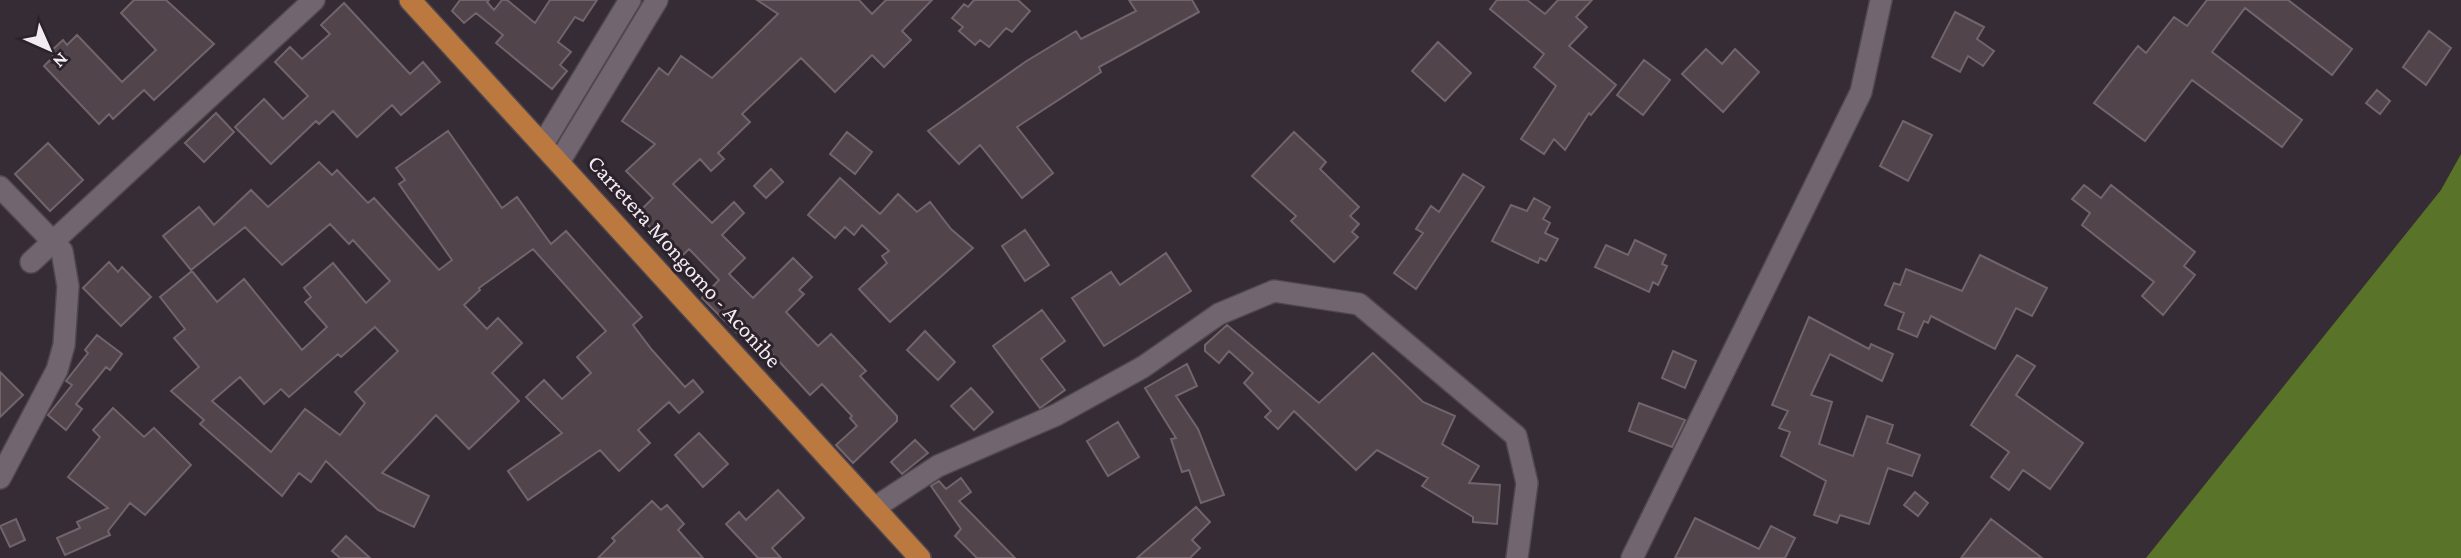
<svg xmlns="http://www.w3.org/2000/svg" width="2461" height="558" font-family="'Crimson Pro',serif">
<rect width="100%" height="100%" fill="#362c35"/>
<!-- forest -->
<path fill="#597428" d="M2461 154V558H2146L2441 190Z"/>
<!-- building -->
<path fill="#51444a" stroke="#72646a" stroke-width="2" fill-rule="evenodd" d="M134 0H166L214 44 154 100 144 90 113 119 109 114 99 124 44 66 54 56 50 52 63 40 67 45 77 35 122 82 156 50 121 13Z
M460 0H489L487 2 494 10 502 0H507L535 23 550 0H597L583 21 575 17 558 42 571 52 560 65 567 71 552 89 496 43 503 35 476 13 464 23 452 11Z
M757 0H859L872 14 886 0H932L902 31 911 40 884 67 872 55 835 92 801 58 742 114 750 122 718 153 724 159 711 171 700 159 673 184 712 223 734 202 744 213 722 235 745 258 729 274 753 298 793 258 812 277 799 290 804 294 786 312 818 346 831 334 866 371 860 376 897 416V421L853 463 836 445 857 426 850 418 852 416 822 384 810 395 754 334 746 342 702 298 719 280 689 249 680 258 637 214 653 198 626 171 655 144 622 121 659 68 668 75 681 56 712 78 778 14Z
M974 0H1018L1030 11 1012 32 1006 28 989 47 980 40 975 45 959 31 963 27 952 18 964 4 968 7Z
M1129 0H1192L1199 12 1099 67 1101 72 1017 127 1053 173 1022 198 980 145 959 164 928 131 1025 62 1076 31 1081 39 1136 11Z
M1497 0H1527L1545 14 1558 0H1592L1576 17 1587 27 1569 46 1616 85 1591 115 1589 113 1565 150 1554 139 1544 154 1521 139 1556 86 1534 67 1544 54 1490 9Z
M2207 0H2288L2352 49 2332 75 2245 8 2212 52 2302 120 2282 147 2192 80 2145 141 2094 103 2138 46 2146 53 2174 17 2187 26Z
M344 3 410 74 423 62 440 82 401 115 392 105 357 137 333 111 319 124 316 121 271 164 235 127 264 99 283 119 308 96 275 62 290 47 302 59 330 34 321 25Z
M1955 12 1984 27 1977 39 1994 51 1983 66 1968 56 1960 72 1932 57Z
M2429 31 2451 48 2426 85 2403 67Z
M1438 42 1471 73 1445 101 1412 71Z
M1706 49 1722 64 1735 49 1759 72 1723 112 1682 74Z
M1644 60 1670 80 1643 115 1617 95Z
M2377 90 2390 101 2380 114 2366 103Z
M216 113 234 132 204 162 185 143Z
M1903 121 1932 135 1908 181 1880 166Z
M448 131 502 208 517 197 551 244 566 231 642 317 633 325 652 350 685 387 693 380 703 392 679 413 669 402 638 430 650 443 619 471 600 450 528 500 508 471 562 433 526 397 544 380 562 399 591 373 577 357 606 331 533 249 479 288 480 290 464 305 487 329 498 318 522 343 492 373 519 401 469 449 436 415 382 473 429 496 414 527 378 510 326 461 311 482 299 473 282 496 200 424 204 420 171 391 199 367 174 338 185 329 160 297 192 271 217 302 244 279 302 350 327 327 305 302 311 297 304 288 333 263 366 303 390 281 353 240 349 244 330 224 282 265 245 227 191 270 163 236 199 207 214 225 251 190 268 207 319 162 332 175 337 170 368 203 374 198 439 270 452 260 399 184 405 180 396 168ZM375 327 398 351 355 392 365 403 340 435 305 409 271 452 212 401 240 377 264 404 281 389 289 397 338 354 341 357Z
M847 132 872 152 855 174 830 154Z
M1294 132 1326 162 1320 169 1359 207 1350 216 1359 224 1352 232 1358 237 1334 262 1291 221 1296 216 1252 176Z
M48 143 83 180 50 211 15 174Z
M771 169 783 182 766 198 754 186Z
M1463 174 1484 187 1416 289 1394 273 1423 233 1416 229 1431 206 1439 212Z
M840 178 880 214 898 194 917 212 930 202 951 229 973 248 890 322 859 289 887 263 882 256 889 251 862 225 854 235 845 227 835 238 808 215Z
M2084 185 2101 198 2111 185 2195 252 2184 266 2195 275 2163 315 2142 296 2154 282 2082 225 2090 213 2072 199Z
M1534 198 1550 207 1543 219 1550 223 1545 233 1558 239 1546 261 1540 258 1538 263 1492 241 1511 205 1527 211Z
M1025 230 1049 265 1025 281 1002 246Z
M1635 240 1666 255 1662 264 1667 266 1658 285 1653 282 1649 292 1595 267 1606 245 1628 255Z
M1166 253 1191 291 1104 346 1072 298 1111 272 1120 285Z
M1980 255 2047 288 2032 316 2016 308 1995 349 1931 316 1928 323 1924 321 1917 337 1898 329 1904 313 1885 305 1894 283 1900 285 1906 269 1962 291Z
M109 262 118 272 122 267 151 297 121 326 83 288Z
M1042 310 1065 341 1041 359 1065 390 1040 408 993 346Z
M1809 317 1869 349 1871 344 1893 354 1882 381 1830 354 1811 395 1832 402 1819 444 1853 456 1867 416 1893 425 1887 443 1920 455 1912 476 1888 468 1869 524 1840 515 1837 523 1814 515 1826 481 1781 456 1790 432 1779 428 1788 411 1772 405Z
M1227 325 1319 403 1373 353 1423 402 1455 416 1442 444 1479 466 1469 483 1500 485 1497 524 1473 522V517L1422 486 1428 478 1377 450 1356 470 1294 411 1278 429 1265 417 1271 411 1244 383 1253 373 1229 351 1219 363 1205 351V345Z
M925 331 955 362 938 380 907 350Z
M97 335 122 354 110 370 106 367 76 404 82 409 66 430 48 415 72 385 66 381 88 353 85 350Z
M1673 351 1696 361 1685 388 1662 378Z
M2017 355 2035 366 2016 395 2083 443 2050 489 2023 470 2009 490 1991 477 2009 452 1971 425Z
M1187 364 1197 386 1176 396 1198 429 1224 495 1201 503 1189 470 1182 472 1171 439 1176 438 1145 388Z
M0 372 23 395 0 417Z
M971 388 993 412 974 430 951 406Z
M1639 403 1685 420 1672 447 1629 431Z
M113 408 144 437 154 428 191 465 145 515 130 503 108 531 110 535 65 555 57 538 80 528 77 522 108 508 68 477 100 437 93 430Z
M1118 422 1139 457 1108 476 1087 441Z
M699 433 728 464 703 487 675 455Z
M915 440 928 453 902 474 891 462Z
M961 478 971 492 959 501 1015 558H977L955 536 961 529 931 486 939 481 946 489Z
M778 490 804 518 772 548 781 558H758L726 524 739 512 746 520Z
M1915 492 1928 503 1918 516 1904 505Z
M652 501 661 510 667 505 684 524 678 530 703 558H598L615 541 612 538Z
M1196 507 1210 522 1192 540 1200 548 1190 558H1137Z
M1695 518 1759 549 1771 526 1795 538 1785 558H1675Z
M16 519 25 540 10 547 0 526Z
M1991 519 2042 558H1961Z
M346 536 370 558H340L332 551Z"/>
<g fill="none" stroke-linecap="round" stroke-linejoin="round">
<defs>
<path id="minor" d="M543 144 630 0
M559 162 657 0
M0 187 62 251 68 286 64 345 57 370 0 478
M31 262 314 0
M874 508 938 466 1056 415 1143 367 1219 314 1274 291 1359 304 1516 436 1527 483 1517 558
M1632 558 1861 92 1881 0"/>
<path id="major" d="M410 0 920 558"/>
</defs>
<!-- minor casing -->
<use href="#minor" stroke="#50484f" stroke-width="24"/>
<!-- major casing -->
<use href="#major" stroke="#50484f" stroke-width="24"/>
<!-- minor -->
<use href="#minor" stroke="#716670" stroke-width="21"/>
<!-- major -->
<use href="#major" stroke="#bb7940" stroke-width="21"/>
</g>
<g text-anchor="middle" stroke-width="6" stroke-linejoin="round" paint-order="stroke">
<!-- street labels -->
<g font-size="23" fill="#f2ecf2" stroke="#2b222b">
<text transform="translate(685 261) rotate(48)" y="8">Carretera Mongomo - Aconibe</text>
</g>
</g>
<!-- north arrow -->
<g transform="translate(49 49) rotate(135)" stroke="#2b222b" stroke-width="5" paint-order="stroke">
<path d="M0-5L12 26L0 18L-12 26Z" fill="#f2ecf2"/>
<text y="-10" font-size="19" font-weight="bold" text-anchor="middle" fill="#f2ecf2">N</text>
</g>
</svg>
